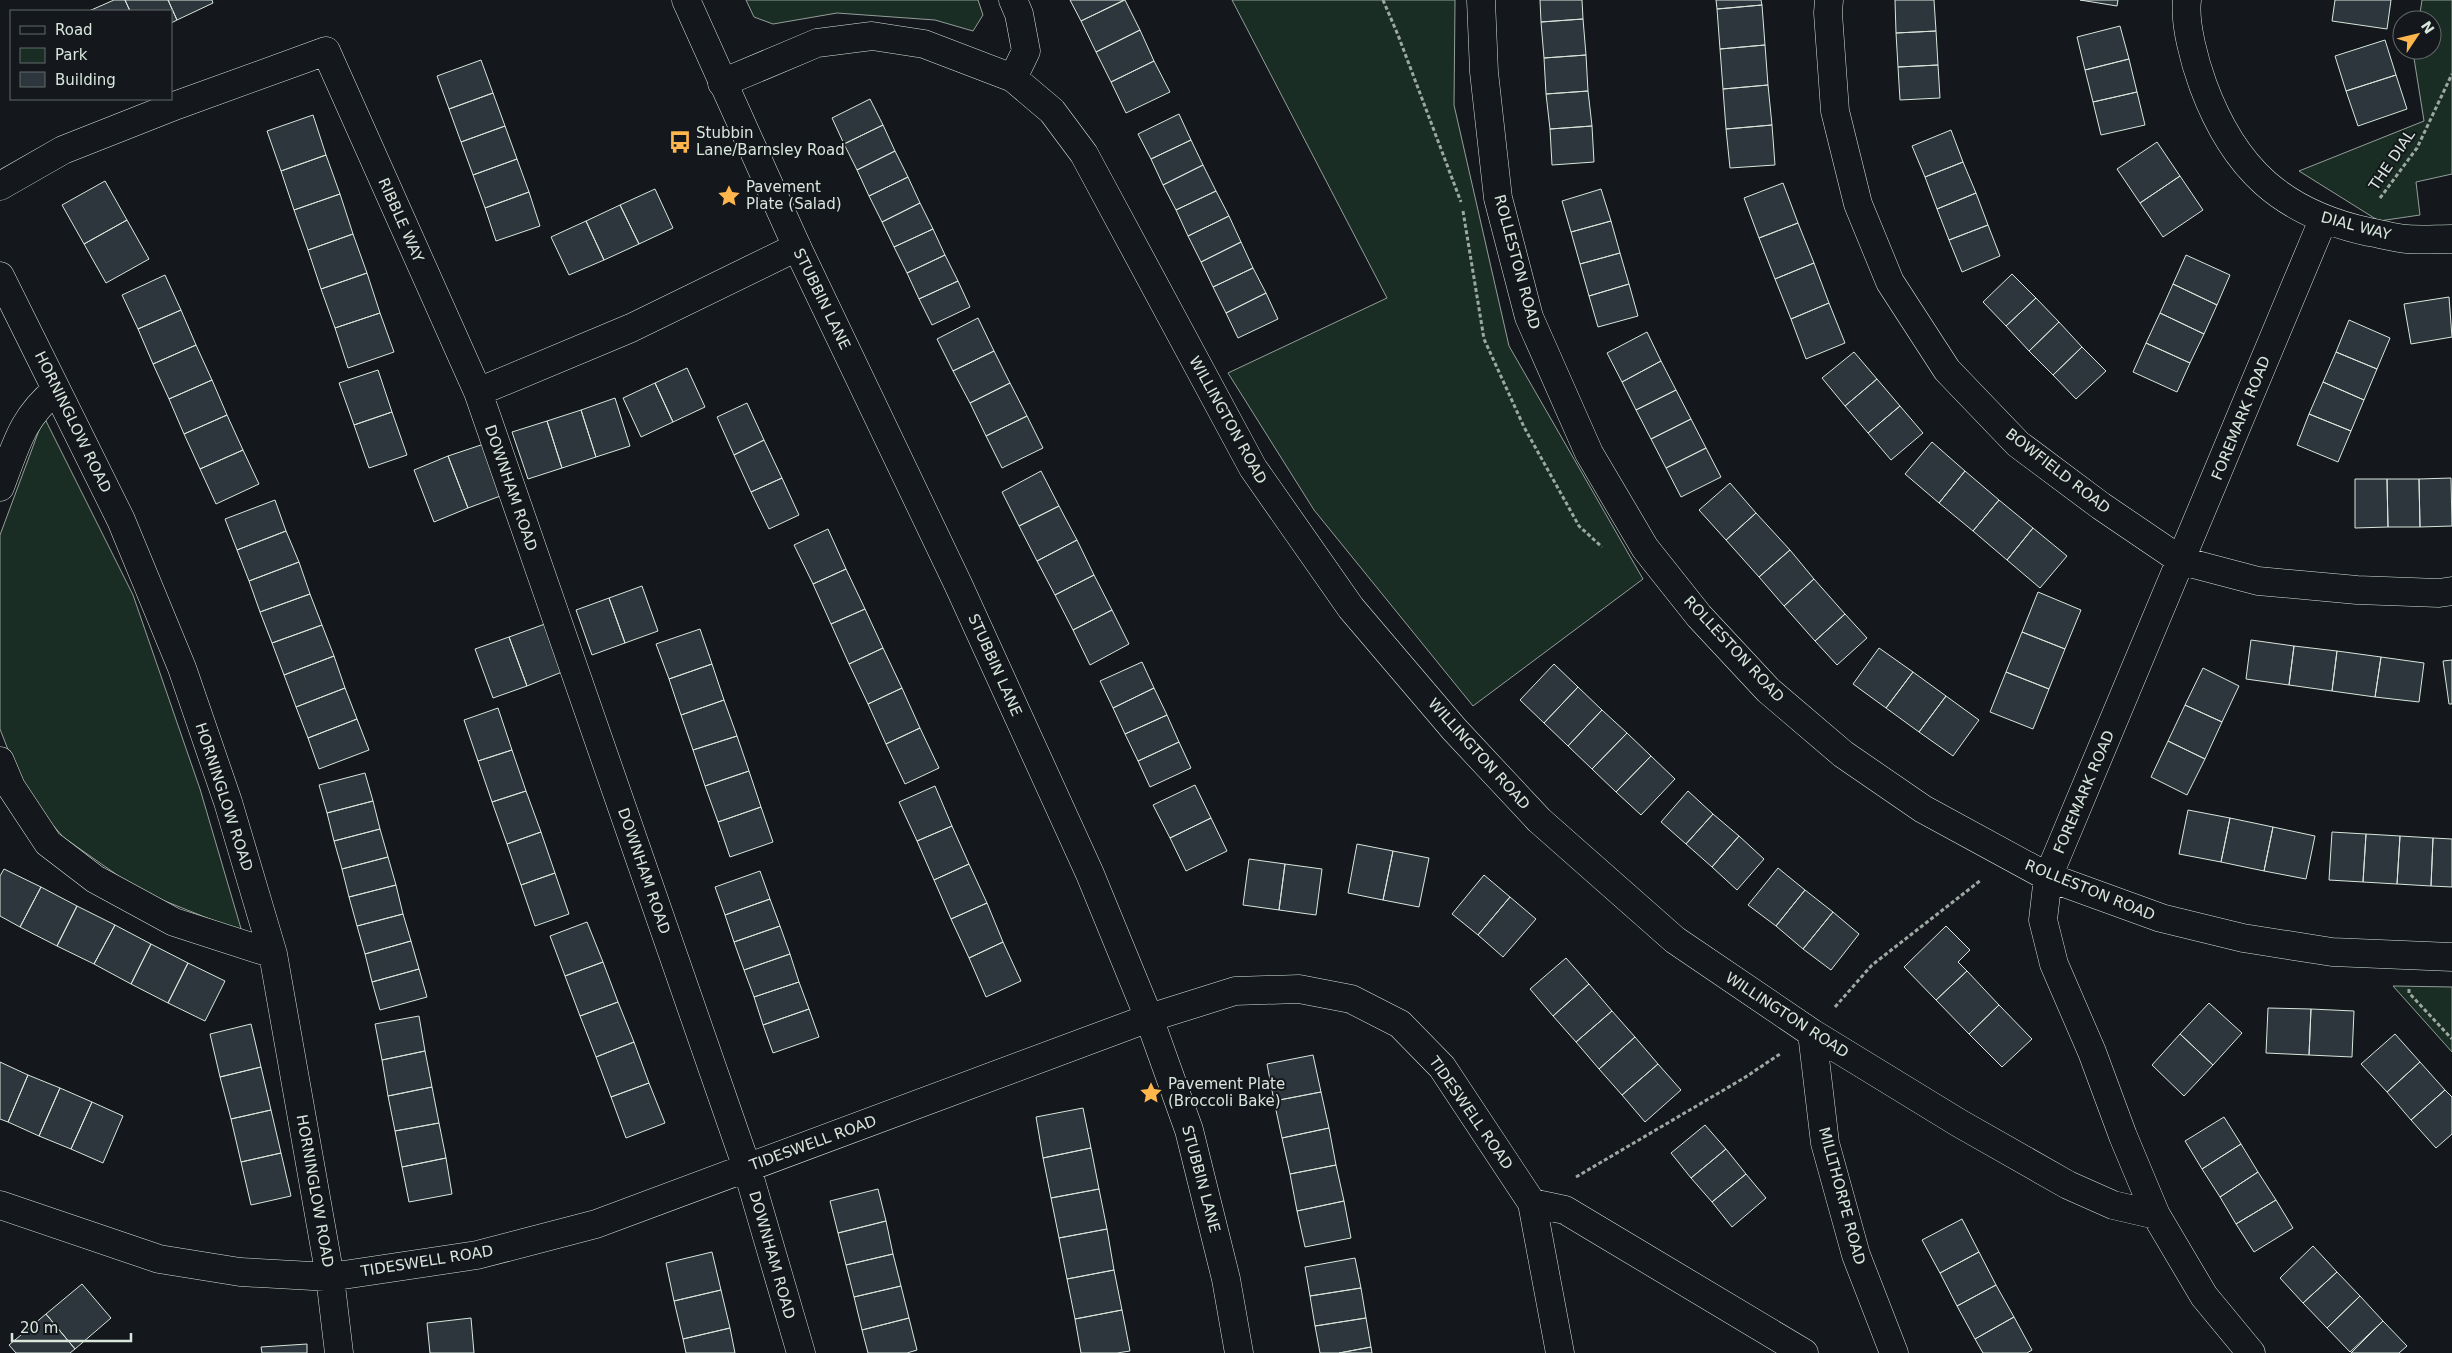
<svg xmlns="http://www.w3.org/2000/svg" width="2452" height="1353" font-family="'DejaVu Sans',sans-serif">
<rect width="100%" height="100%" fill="#14181c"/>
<!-- green -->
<path fill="#1a2d24" stroke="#939e99" d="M746 0H978L983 15 973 31 935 20 837 13 773 24 754 17Z
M1232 0H1455L1454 105 1509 346 1643 579 1473 706 1314 510 1228 373 1387 298Z
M2422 0H2452V174L2416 182 2420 215 2379 221 2299 171 2424 121 2413 52V50H2432V20H2419Z
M44 417 133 595 200 789 242 932 140 891 63 837 24 791 0 729V535Z
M2393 986 2452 987V1052Z"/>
<!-- building -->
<path fill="#2c363c" stroke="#d8e6dc" d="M114 0H125L130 11H89Z
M125 0H168L177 20 171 23V11H130Z
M168 0H212L213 3 177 20Z
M1070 0H1124L1081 21Z
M1125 0 1140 30 1096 52 1081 21Z
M1540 0H1582L1583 19 1541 22Z
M1716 0H1761L1762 5 1717 9Z
M1895 0H1934L1936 31 1896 33Z
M2080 0H2118L2117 6Z
M2335 0H2391L2387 29 2332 21Z
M1762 5 1765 45 1720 49 1717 9Z
M1583 19 1586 55 1544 58 1541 22Z
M2120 26 2129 59 2085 70 2077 37Z
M1140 30 1154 61 1111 82 1096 52Z
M1936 31 1938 65 1898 67 1896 33Z
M2385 40 2396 75 2346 91 2335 56Z
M1765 45 1768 85 1723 89 1720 49Z
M1586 55 1588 91 1546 94 1544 58Z
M2129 59 2137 92 2093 102 2085 70Z
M481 60 493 93 449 109 437 76Z
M1154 61 1170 92 1126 113 1111 82Z
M1938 65 1940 98 1900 100 1898 67Z
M2396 75 2407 109 2358 126 2346 91Z
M1768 85 1772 125 1726 129 1723 89Z
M1588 91 1592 126 1550 129 1546 94Z
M2137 92 2145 125 2101 135 2093 102Z
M493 93 505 126 461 142 449 109Z
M870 99 883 125 844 144 832 118Z
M1179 114 1191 140 1151 159 1138 134Z
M313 115 326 155 281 171 267 131Z
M883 125 895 151 857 170 844 144Z
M1772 125 1775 165 1730 168 1726 129Z
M505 126 517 159 473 175 461 142Z
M1592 126 1594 162 1552 165 1550 129Z
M1951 130 1963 162 1925 177 1912 146Z
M1191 140 1203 165 1163 185 1151 159Z
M2157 142 2180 176 2140 203 2117 169Z
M895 151 908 177 869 196 857 170Z
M326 155 340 194 294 210 281 171Z
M517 159 529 192 485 208 473 175Z
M1963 162 1976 193 1937 209 1925 177Z
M1203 165 1216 191 1176 210 1163 185Z
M2180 176 2203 210 2163 237 2140 203Z
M908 177 920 203 882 222 869 196Z
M105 181 127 220 84 244 62 205Z
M1783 183 1798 223 1759 238 1744 198Z
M655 189 673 228 639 244 620 205Z
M1601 189 1611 221 1571 232 1562 201Z
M1216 191 1229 216 1188 236 1176 210Z
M529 192 540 226 496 241 485 208Z
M1976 193 1988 225 1949 240 1937 209Z
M340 194 353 234 308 250 294 210Z
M920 203 933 229 894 247 882 222Z
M620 205 639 244 604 260 586 221Z
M1229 216 1241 242 1201 262 1188 236Z
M127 220 149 259 106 283 84 244Z
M586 221 604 260 569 275 551 237Z
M1611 221 1620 253 1580 264 1571 232Z
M1798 223 1814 263 1775 279 1759 238Z
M1988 225 2000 256 1962 272 1949 240Z
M933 229 945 255 907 273 894 247Z
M353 234 367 273 321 289 308 250Z
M1241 242 1253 268 1213 287 1201 262Z
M1620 253 1629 284 1589 296 1580 264Z
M945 255 958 281 919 299 907 273Z
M2186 255 2230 275 2217 305 2173 284Z
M1814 263 1829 303 1791 319 1775 279Z
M1253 268 1266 293 1226 313 1213 287Z
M367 273 380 313 335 328 321 289Z
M2012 274 2036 298 2006 326 1983 302Z
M165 275 181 310 138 329 122 295Z
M958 281 970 307 932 325 919 299Z
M1629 284 1638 316 1598 327 1589 296Z
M2173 284 2217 305 2204 334 2160 313Z
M1266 293 1278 319 1238 338 1226 313Z
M2449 297 2452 337 2411 344 2404 304Z
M2036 298 2059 322 2029 351 2006 326Z
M1829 303 1845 343 1806 359 1791 319Z
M181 310 196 345 153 364 138 329Z
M380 313 394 352 348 368 335 328Z
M2160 313 2204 334 2190 363 2146 343Z
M978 318 994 351 953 371 937 339Z
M2349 320 2390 338 2377 369 2336 352Z
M2059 322 2082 347 2053 375 2029 351Z
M1647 332 1661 361 1622 382 1607 353Z
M2146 343 2190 363 2177 392 2133 372Z
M196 345 212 380 169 399 153 364Z
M2082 347 2106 371 2076 399 2053 375Z
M994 351 1010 383 970 403 953 371Z
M1854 352 1877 379 1845 406 1822 378Z
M2336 352 2377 369 2364 400 2323 382Z
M1661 361 1676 390 1636 410 1622 382Z
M687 368 705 407 673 422 655 383Z
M378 370 392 412 354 425 339 383Z
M1877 379 1900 406 1868 433 1845 406Z
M212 380 227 415 184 434 169 399Z
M2323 382 2364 400 2351 431 2309 414Z
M655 383 673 422 641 437 623 398Z
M1010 383 1027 416 986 436 970 403Z
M1676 390 1691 419 1651 439 1636 410Z
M615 398 630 446 596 457 581 410Z
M747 403 764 440 734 455 717 417Z
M1900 406 1923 433 1891 460 1868 433Z
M581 410 596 457 562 468 547 421Z
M392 412 407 455 369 468 354 425Z
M2309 414 2351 431 2338 462 2297 445Z
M227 415 243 450 200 469 184 434Z
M1027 416 1043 448 1002 468 986 436Z
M1691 419 1706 448 1666 468 1651 439Z
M547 421 562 468 528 479 512 432Z
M764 440 782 478 751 492 734 455Z
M1932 442 1965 471 1939 503 1905 474Z
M484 444 503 495 468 508 448 456Z
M1706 448 1721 477 1681 497 1666 468Z
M243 450 259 484 216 504 200 469Z
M448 456 468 508 434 522 414 470Z
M1041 471 1059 506 1019 526 1002 492Z
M1965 471 1999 500 1973 531 1939 503Z
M782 478 799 515 769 529 751 492Z
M2451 478 2452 526 2420 527 2419 479Z
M2355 479H2387L2388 527 2355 528Z
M2387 479H2419L2420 527H2388Z
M1730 483 1756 513 1726 540 1699 510Z
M275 500 286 531 237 550 225 519Z
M1999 500 2033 528 2007 560 1973 531Z
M1059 506 1077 540 1037 561 1019 526Z
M1756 513 1790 550 1759 577 1726 540Z
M2033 528 2067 556 2040 588 2007 560Z
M828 529 846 569 813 584 794 545Z
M286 531 299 562 249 581 237 550Z
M1077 540 1094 575 1055 595 1037 561Z
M1790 550 1814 579 1784 606 1759 577Z
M299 562 310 594 260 612 249 581Z
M846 569 865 609 831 624 813 584Z
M1094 575 1112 610 1073 630 1055 595Z
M1814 579 1845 614 1815 641 1784 606Z
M642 586 658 631 625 643 609 598Z
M2038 592 2081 610 2065 649 2022 632Z
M310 594 322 625 272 643 260 612Z
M609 598 625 643 592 655 576 610Z
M865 609 883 648 849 664 831 624Z
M1112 610 1129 644 1090 665 1073 630Z
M1845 614 1867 638 1837 665 1815 641Z
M545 624 562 672 527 686 509 637Z
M322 625 334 656 284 675 272 643Z
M700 629 712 664 669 679 656 644Z
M2022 632 2065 649 2049 689 2006 672Z
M509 637 527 686 493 698 475 649Z
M2251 640 2294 646 2289 685 2246 679Z
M2294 646 2337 651 2332 691 2289 685Z
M883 648 902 688 868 704 849 664Z
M1879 648 1913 672 1886 708 1853 684Z
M2337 651 2381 657 2375 697 2332 691Z
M334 656 345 688 296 707 284 675Z
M2381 657 2424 663 2419 702 2375 697Z
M2452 660V704H2449L2443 661Z
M1142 662 1154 688 1113 708 1100 681Z
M712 664 724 700 681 715 669 679Z
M1554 664 1578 687 1544 723 1520 700Z
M2203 668 2239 686 2222 722 2185 705Z
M1913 672 1946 696 1919 732 1886 708Z
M2006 672 2049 689 2033 729 1990 712Z
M1578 687 1602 710 1568 746 1544 723Z
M345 688 357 719 308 738 296 707Z
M902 688 920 728 886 744 868 704Z
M1154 688 1167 715 1125 734 1113 708Z
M1946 696 1979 720 1953 756 1919 732Z
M724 700 737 736 693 750 681 715Z
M2185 705 2222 722 2205 759 2168 741Z
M498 708 512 750 478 761 464 720Z
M1602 710 1627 733 1592 769 1568 746Z
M1167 715 1179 742 1138 761 1125 734Z
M357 719 369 750 319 769 308 738Z
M920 728 939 768 905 784 886 744Z
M1627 733 1651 756 1616 792 1592 769Z
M737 736 749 771 705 786 693 750Z
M2168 741 2205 759 2187 795 2151 777Z
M1179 742 1191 768 1150 787 1138 761Z
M512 750 526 791 492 802 478 761Z
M1651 756 1675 779 1641 815 1616 792Z
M749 771 761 807 718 822 705 786Z
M365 773 373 801 327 813 319 785Z
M1195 785 1211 818 1170 838 1153 805Z
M935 786 952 826 917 841 899 802Z
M526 791 541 832 507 844 492 802Z
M1688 791 1713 814 1686 844 1661 822Z
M373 801 380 829 334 841 327 813Z
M761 807 773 842 730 857 718 822Z
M2188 810 2230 818 2221 862 2179 854Z
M1713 814 1739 836 1712 867 1686 844Z
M1211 818 1227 851 1186 871 1170 838Z
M2230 818 2273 827 2264 871 2221 862Z
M952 826 969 864 934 880 917 841Z
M2273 827 2315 836 2306 879 2264 871Z
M380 829 388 857 342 869 334 841Z
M541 832 555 873 521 885 507 844Z
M2332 832 2366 834 2363 882 2329 880Z
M2366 834 2400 836 2397 884 2363 882Z
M1739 836 1764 859 1737 890 1712 867Z
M2400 836 2433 838 2431 886 2397 884Z
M2433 838 2452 839V887L2431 886Z
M1357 844 1393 851 1383 900 1348 893Z
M1393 851 1429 858 1419 907 1383 900Z
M388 857 396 885 349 897 342 869Z
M1249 859 1285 864 1279 910 1243 905Z
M969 864 987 903 951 919 934 880Z
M1285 864 1322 869 1316 915 1279 910Z
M1778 868 1805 890 1776 926 1748 905Z
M4 869 41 887 20 927 0 916V876Z
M760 871 770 899 725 915 715 887Z
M555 873 569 914 535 926 521 885Z
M1484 875 1510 897 1478 935 1452 914Z
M396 885 403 914 357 926 349 897Z
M41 887 77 906 57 946 20 927Z
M1805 890 1833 912 1803 949 1776 926Z
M1510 897 1536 919 1503 957 1478 935Z
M770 899 780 926 734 942 725 915Z
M987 903 1003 942 969 958 951 919Z
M77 906 115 925 94 964 57 946Z
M1833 912 1859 934 1831 970 1803 949Z
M403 914 411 941 365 954 357 926Z
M587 922 603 962 565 976 550 936Z
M115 925 151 944 131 984 94 964Z
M780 926 790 954 744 970 734 942Z
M1946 926 1970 950 1958 962 1967 971 1936 1000 1904 967Z
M411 941 419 969 372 982 365 954Z
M1003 942 1021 981 986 997 969 958Z
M151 944 188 963 168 1003 131 984Z
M790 954 799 982 754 997 744 970Z
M1566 958 1589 984 1553 1016 1530 989Z
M603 962 618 1002 580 1016 565 976Z
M188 963 225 981 205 1021 168 1003Z
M419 969 427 997 380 1010 372 982Z
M1967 971 1999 1005 1969 1034 1936 1000Z
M799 982 809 1009 763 1025 754 997Z
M1589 984 1612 1011 1576 1042 1553 1016Z
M618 1002 634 1042 596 1057 580 1016Z
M2209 1003 2242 1033 2213 1065 2180 1034Z
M1999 1005 2032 1039 2002 1067 1969 1034Z
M2268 1008 2311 1009 2309 1055 2266 1053Z
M809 1009 819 1037 773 1053 763 1025Z
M2311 1009 2354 1011 2352 1057 2309 1055Z
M1612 1011 1635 1037 1599 1069 1576 1042Z
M419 1016 425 1051 382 1060 375 1024Z
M251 1024 261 1067 220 1077 210 1034Z
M2180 1034 2213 1065 2184 1096 2152 1065Z
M2395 1034 2420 1062 2387 1092 2361 1064Z
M1635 1037 1658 1064 1622 1095 1599 1069Z
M634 1042 649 1083 611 1097 596 1057Z
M425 1051 432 1087 388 1096 382 1060Z
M1313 1055 1321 1092 1274 1101 1267 1064Z
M0 1062 28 1075 8 1122 0 1119Z
M2420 1062 2445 1090 2411 1120 2387 1092Z
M1658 1064 1681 1090 1645 1122 1622 1095Z
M261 1067 271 1110 231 1119 220 1077Z
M28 1075 60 1088 39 1136 8 1122Z
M649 1083 665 1123 626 1138 611 1097Z
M432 1087 439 1123 395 1131 388 1096Z
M60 1088 92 1102 71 1149 39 1136Z
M2445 1090 2452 1097V1134L2436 1148 2411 1120Z
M1321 1092 1329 1128 1282 1138 1274 1101Z
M92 1102 123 1116 103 1163 71 1149Z
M1083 1108 1091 1148 1043 1158 1036 1117Z
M271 1110 281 1153 241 1162 231 1119Z
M2224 1117 2241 1144 2202 1169 2185 1141Z
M439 1123 446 1158 402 1167 395 1131Z
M1705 1125 1726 1149 1691 1178 1671 1153Z
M1329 1128 1336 1165 1290 1174 1282 1138Z
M2241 1144 2258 1172 2220 1197 2202 1169Z
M1091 1148 1099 1189 1051 1198 1043 1158Z
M1726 1149 1746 1174 1712 1202 1691 1178Z
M281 1153 291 1196 251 1205 241 1162Z
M446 1158 452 1194 409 1202 402 1167Z
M1336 1165 1344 1201 1297 1211 1290 1174Z
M2258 1172 2276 1200 2236 1224 2220 1197Z
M1746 1174 1766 1198 1732 1227 1712 1202Z
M878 1189 886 1221 838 1233 830 1201Z
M1099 1189 1107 1229 1059 1238 1051 1198Z
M2276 1200 2293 1228 2254 1252 2236 1224Z
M1344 1201 1351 1238 1305 1247 1297 1211Z
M1962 1219 1979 1252 1940 1273 1922 1240Z
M886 1221 893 1254 846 1265 838 1233Z
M1107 1229 1114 1270 1067 1279 1059 1238Z
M2313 1246 2337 1272 2303 1303 2280 1278Z
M712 1252 721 1290 674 1301 666 1263Z
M1979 1252 1996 1285 1957 1306 1940 1273Z
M893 1254 901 1286 854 1297 846 1265Z
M1355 1258 1361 1288 1310 1296 1305 1267Z
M1114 1270 1122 1310 1075 1319 1067 1279Z
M2337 1272 2360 1296 2327 1328 2303 1303Z
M82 1284 111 1318 75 1349 46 1314Z
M1996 1285 2014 1317 1975 1339 1957 1306Z
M901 1286 909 1318 862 1330 854 1297Z
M1361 1288 1366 1318 1315 1326 1310 1296Z
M721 1290 730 1328 683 1339 674 1301Z
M2360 1296 2383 1321 2350 1352 2327 1328Z
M1122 1310 1130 1351 1117 1353H1081L1075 1319Z
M46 1314 75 1349 70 1353H16L9 1345Z
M2014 1317 2032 1350 2027 1353H1983L1975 1339Z
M471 1318 474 1353H430L427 1323Z
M909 1318 917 1350 907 1353H868L862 1330Z
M1366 1318 1371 1347 1339 1353H1320L1315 1326Z
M2383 1321 2407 1346 2399 1353H2351Z
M730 1328 735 1353H686L683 1339Z
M307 1344V1353H262L261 1347Z
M1371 1347 1372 1353H1339Z"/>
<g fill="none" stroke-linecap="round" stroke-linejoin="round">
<defs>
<path id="minor" d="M1013 0 1019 14 1026 51 1013 78
M1481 0 1484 72 1498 198 1529 317 1589 453 1645 548 1699 616 1768 690 1843 754 1923 809 2048 877 2161 918 2243 938 2332 952 2452 957
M1829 0 1828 13 1835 111 1858 204 1890 282 1947 370 2018 444 2101 506 2182 561 2258 581 2357 590 2439 593 2452 591
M2187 0C2184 24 2195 63 2203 85 2234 169 2282 213 2369 232 2382 234 2394 238 2407 239 2421 240 2437 239 2452 239
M722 83 817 43 872 36 924 44 1013 78 1052 111 1084 154 1253 468 1351 608 1454 729 1539 820 1675 940 1812 1033 1959 1123 2068 1185 2113 1205 2156 1215
M0 186 63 150 177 105 326 51 478 392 631 328 797 247
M0 276 121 520 182 668 228 802 273 954 330 1277 339 1353
M478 392 747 1168 801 1353
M0 487C16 446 21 419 56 390
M0 761 11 787 48 843 95 879 174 922 273 954
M1812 1033 1825 1143 1856 1255 1894 1353
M1532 1203 1565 1210 1804 1353
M0 1205 159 1259 240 1272 330 1277 477 1255 596 1224 1149 1018 1235 991 1299 989 1351 999 1400 1024 1442 1067 1532 1203 1560 1353
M2251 1353 2204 1296 2156 1215 2123 1136 2092 1052 2054 964 2043 920 2048 877 2323 220"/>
<path id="major" d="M686 0 797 247 958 584 1090 874 1149 1018 1189 1130 1226 1279 1239 1353"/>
</defs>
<!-- minor casing -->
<use href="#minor" stroke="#d8e6dc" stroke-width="29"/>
<!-- major casing -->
<use href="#major" stroke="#d8e6dc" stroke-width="29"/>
<!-- path -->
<path stroke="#9da8a2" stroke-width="3" stroke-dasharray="4 2.5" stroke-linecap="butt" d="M1383 0 1398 35 1461 202
M2380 198 2417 148 2452 74
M1463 211 1484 339 1524 427 1579 526 1602 547
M2409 989V993L2452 1039
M1835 1007 1872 965 1981 880
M1576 1177 1744 1078 1780 1054"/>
<!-- minor -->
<use href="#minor" stroke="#14181c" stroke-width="28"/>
<!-- major -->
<use href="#major" stroke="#14181c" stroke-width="28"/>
</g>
<!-- icons -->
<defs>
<symbol id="bus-bare" viewBox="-9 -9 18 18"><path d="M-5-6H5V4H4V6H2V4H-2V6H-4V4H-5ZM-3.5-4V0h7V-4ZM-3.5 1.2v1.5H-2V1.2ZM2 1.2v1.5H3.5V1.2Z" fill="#ffb74d" stroke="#14181c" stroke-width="2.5" paint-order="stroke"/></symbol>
<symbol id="sight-bare" viewBox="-9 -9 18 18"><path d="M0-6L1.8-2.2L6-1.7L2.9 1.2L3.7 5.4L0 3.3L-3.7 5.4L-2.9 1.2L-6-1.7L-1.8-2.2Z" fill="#ffb74d" stroke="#14181c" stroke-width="2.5" paint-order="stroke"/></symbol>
</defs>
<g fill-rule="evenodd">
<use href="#bus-bare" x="664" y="126" width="32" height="32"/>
<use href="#sight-bare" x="713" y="180" width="32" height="32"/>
<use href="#sight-bare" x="1135" y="1077" width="32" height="32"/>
</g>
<g text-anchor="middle" stroke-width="4" stroke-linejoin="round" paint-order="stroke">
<!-- poi labels -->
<g font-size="15" fill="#d8e6dc" stroke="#14181c" text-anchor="start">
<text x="696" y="138">Stubbin<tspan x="696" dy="17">Lane/Barnsley Road</tspan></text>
<text x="746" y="192">Pavement<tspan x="746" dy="17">Plate (Salad)</tspan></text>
<text x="1168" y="1089">Pavement Plate<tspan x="1168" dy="17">(Broccoli Bake)</tspan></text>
</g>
<!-- street labels -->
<g font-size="15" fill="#d8e6dc" stroke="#14181c">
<text transform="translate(2392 160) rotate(-56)" y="5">THE DIAL</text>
<text transform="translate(401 220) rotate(66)" y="5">RIBBLE WAY</text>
<text transform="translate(2356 226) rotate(15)" y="5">DIAL WAY</text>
<text transform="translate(1517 262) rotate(75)" y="5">ROLLESTON ROAD</text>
<text transform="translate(822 299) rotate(64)" y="5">STUBBIN LANE</text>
<text transform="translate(2241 418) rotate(-68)" y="5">FOREMARK ROAD</text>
<text transform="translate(1228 420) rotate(61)" y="5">WILLINGTON ROAD</text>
<text transform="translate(73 422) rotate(64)" y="5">HORNINGLOW ROAD</text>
<text transform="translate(2058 471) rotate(38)" y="5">BOWFIELD ROAD</text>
<text transform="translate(511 488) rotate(71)" y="5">DOWNHAM ROAD</text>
<text transform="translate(1734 649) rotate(47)" y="5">ROLLESTON ROAD</text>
<text transform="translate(995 665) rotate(66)" y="5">STUBBIN LANE</text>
<text transform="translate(1479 754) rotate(48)" y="5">WILLINGTON ROAD</text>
<text transform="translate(2084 792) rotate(-67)" y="5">FOREMARK ROAD</text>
<text transform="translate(224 797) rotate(72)" y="5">HORNINGLOW ROAD</text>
<text transform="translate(644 871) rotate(71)" y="5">DOWNHAM ROAD</text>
<text transform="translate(2090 890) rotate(22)" y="5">ROLLESTON ROAD</text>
<text transform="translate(1787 1015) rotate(33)" y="5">WILLINGTON ROAD</text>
<text transform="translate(1471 1113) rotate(55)" y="5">TIDESWELL ROAD</text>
<text transform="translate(813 1143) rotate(-20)" y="5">TIDESWELL ROAD</text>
<text transform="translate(1201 1179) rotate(75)" y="5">STUBBIN LANE</text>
<text transform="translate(315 1191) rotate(80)" y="5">HORNINGLOW ROAD</text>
<text transform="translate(1842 1196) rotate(75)" y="5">MILLTHORPE ROAD</text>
<text transform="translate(772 1255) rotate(74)" y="5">DOWNHAM ROAD</text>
<text transform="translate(427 1261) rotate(-9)" y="5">TIDESWELL ROAD</text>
</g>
</g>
<!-- legend -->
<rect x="10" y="10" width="162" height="90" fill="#14181c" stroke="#626a69"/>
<rect x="20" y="26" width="25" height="8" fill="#14181c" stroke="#626a69"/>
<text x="55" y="35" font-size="15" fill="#d8e6dc">Road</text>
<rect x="20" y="48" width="25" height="15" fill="#1a2d24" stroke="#626a69"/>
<text x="55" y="60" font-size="15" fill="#d8e6dc">Park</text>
<rect x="20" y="72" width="25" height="15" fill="#2c363c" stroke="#626a69"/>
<text x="55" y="85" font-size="15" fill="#d8e6dc">Building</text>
<!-- north arrow -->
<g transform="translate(2417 35) rotate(55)"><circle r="24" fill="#14181c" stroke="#626a69"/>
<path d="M0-4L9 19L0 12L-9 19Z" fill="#ffb74d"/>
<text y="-8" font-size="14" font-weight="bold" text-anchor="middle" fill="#d8e6dc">N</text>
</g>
<!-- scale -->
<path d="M12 1333v8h119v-8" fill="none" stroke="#d8e6dc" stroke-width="2.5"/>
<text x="20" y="1333" font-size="15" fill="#d8e6dc" stroke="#14181c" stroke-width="4" paint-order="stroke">20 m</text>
</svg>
